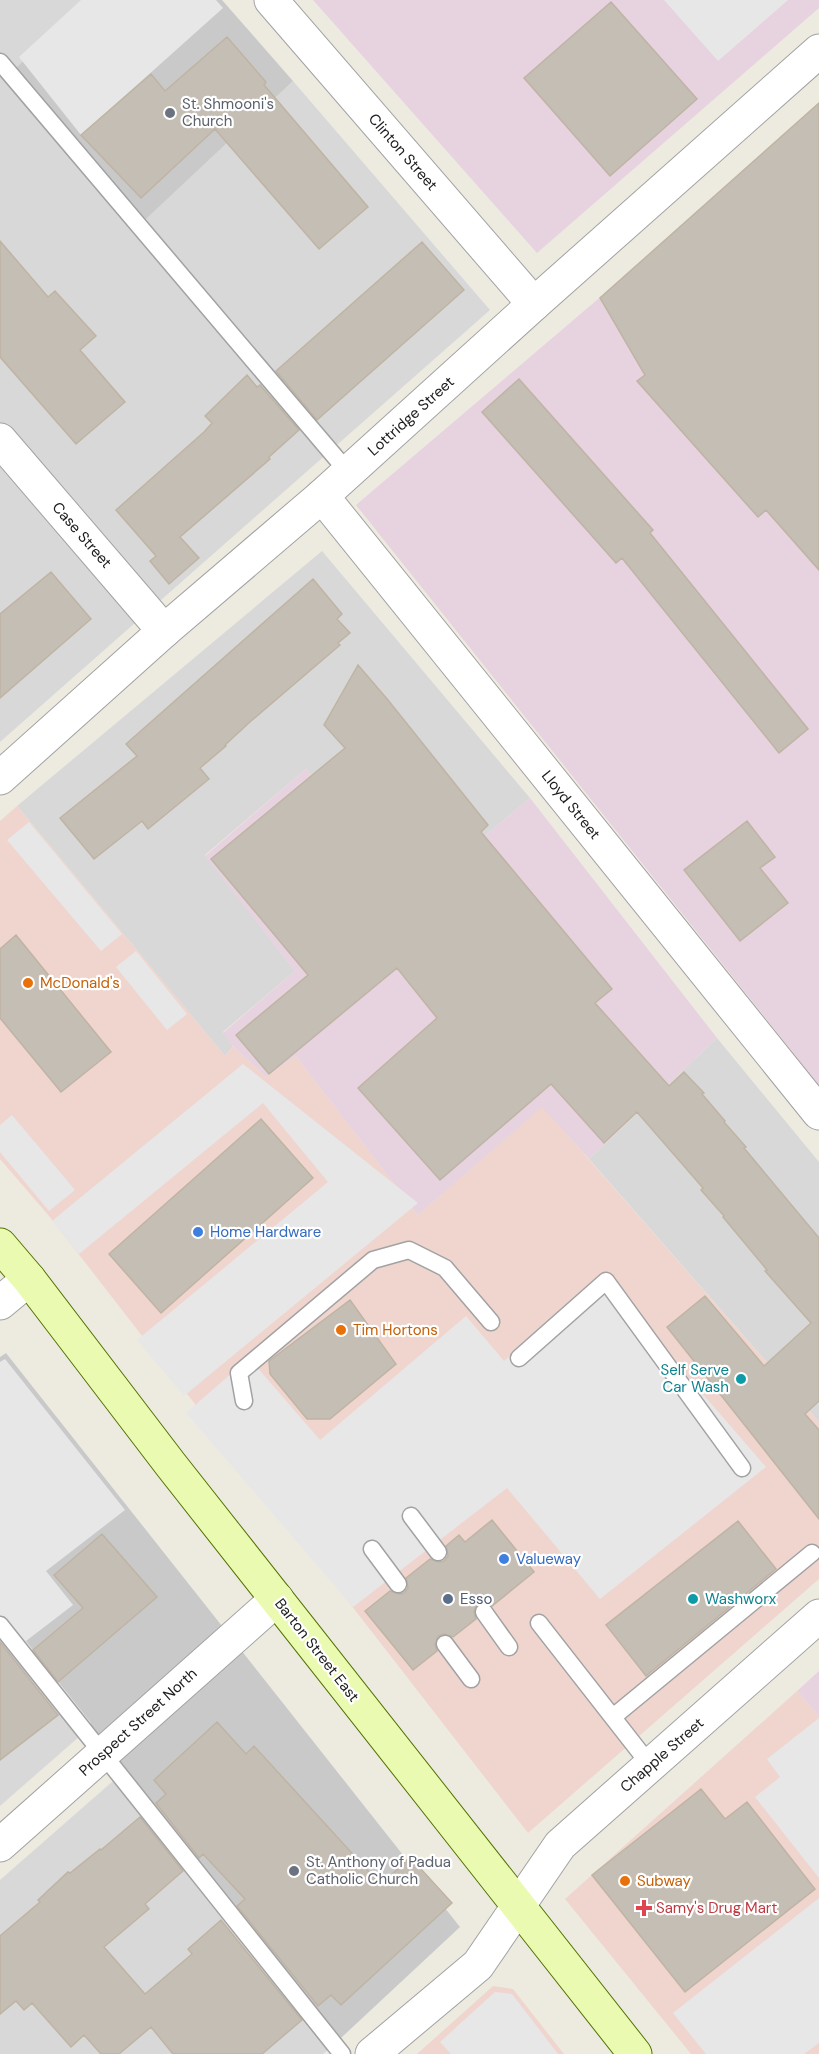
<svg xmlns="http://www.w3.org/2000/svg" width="819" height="2054" font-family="'DM Sans',sans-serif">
<rect width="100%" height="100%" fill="#edebe0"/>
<!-- residential -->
<path fill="#d9d8d8" d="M0 0H94L145 220 293 81 490 310 0 742Z
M322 551 530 798 413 896 306 769 205 855 295 971 223 1032 233 1046 225 1056 17 806Z
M717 1038 819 1162V1422L589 1159Z
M0 1636 80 1736 0 1806Z
M113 1781 327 2051 323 2054H0V1880Z"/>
<!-- commercial -->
<path fill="#efd5ce" d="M17 806 225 1056 233 1046 266 1077 296 1056 418 1215 542 1106 819 1422V1579L528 1833 49 1216 0 1159V821Z
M797 1691 819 1716V2054H691L565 1899Z
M493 1986 513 1989 564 2054H417Z"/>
<!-- industrial -->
<path fill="#e7d2df" d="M313 0H819V8L537 253Z
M819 111V1085L356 505Z
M306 769 413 896 530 798 717 1038 589 1159 542 1107 418 1215 296 1056 266 1077 233 1046 223 1033 295 971 205 856Z
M819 1671V1716L797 1691Z"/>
<!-- religious -->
<path fill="#c9c9c9" d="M94 0H222L293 81 145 220 11 72Z
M6 1353 460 1927 327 2051 0 1636V1357Z"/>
<!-- parking -->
<path fill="#e7e7e7" d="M81 0H216L223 8 81 135 19 57Z
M664 0H788L718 61Z
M29 822 122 934 101 951 7 840Z
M136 951 187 1014 167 1030 116 967Z
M243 1064 418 1203 184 1396 137 1340 328 1182 263 1103 79 1254 52 1221Z
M12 1115 75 1190 49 1211 0 1152V1125Z
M600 1275 766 1467 600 1599 507 1488 353 1607 186 1413 249 1358 320 1440 466 1316 504 1361Z
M5 1359 125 1510 46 1571 73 1605 26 1641 91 1723 77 1734 0 1637V1362Z
M819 1718V1878L755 1797 780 1777 767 1759Z
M819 1898V2043L804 2054H706L673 2013Z
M495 1992 512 1994 558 2054H451L440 2042Z"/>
<!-- building -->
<path fill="#c5beb4" stroke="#bfb4a3" stroke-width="1.5" d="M611 2 697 99 610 176 524 78Z
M227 37 266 82 264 85 368 207 319 249 215 129 141 198 81 135 151 74 165 91Z
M819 103V570L766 510 758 517 637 381 645 375 600 298Z
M0 241 48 297 55 291 96 336 80 350 125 402 76 444 0 357Z
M422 242 464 290 317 420 276 371Z
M247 375 257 387 260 385 299 430 269 457 270 459 180 537 199 558 169 584 150 561 156 556 116 510 204 432 212 423 205 416Z
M519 379 653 530 650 533 808 729 779 753 622 558 616 563 482 412Z
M51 572 91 619 0 698V614Z
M313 579 342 614 337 619 350 633 338 643 340 645 251 721 225 745 226 746 200 768 209 779 148 829 142 821 94 859 60 818 137 756 126 744Z
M358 665 388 700 488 825 481 832 612 989 595 1003 669 1086 684 1072 704 1093 702 1094 725 1121 724 1122 746 1147 744 1148 819 1238V1401L805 1414 819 1430V1519L667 1327 705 1296 764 1366 811 1323 765 1271 767 1270 723 1217 724 1216 701 1190 703 1188 637 1112 604 1143 551 1084 440 1180 358 1088 437 1018 397 968 269 1074 236 1035 308 975 211 859 345 748 324 725Z
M747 821 775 857 760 868 788 903 740 941 684 870Z
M16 935 111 1052 61 1092 0 1018V949Z
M261 1119 313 1178 161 1313 109 1254Z
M350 1300 396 1364 330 1419H307L270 1374 269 1361Z
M492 1520 534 1572 492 1606 484 1602 477 1604 474 1612 476 1619 453 1637 444 1634 438 1636 435 1645 437 1651 413 1670 365 1611 390 1591 399 1594 404 1593 408 1588 406 1578 430 1559 439 1562 444 1561 448 1556 446 1546 459 1535 465 1542Z
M738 1521 776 1569 646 1676 606 1625Z
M102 1534 157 1597 58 1682 33 1650 83 1608 54 1575Z
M0 1642 58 1715 0 1760Z
M217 1722 246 1754 254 1746 381 1885 410 1857 452 1903 341 2005 331 1995 318 2006 237 1906 245 1899 203 1854 199 1858 156 1803 166 1794 154 1780Z
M701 1789 725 1819 747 1802 815 1889 685 1992 592 1875Z
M140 1817 183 1871 145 1904 149 1909 104 1947 145 1994 192 1954 188 1949 221 1920 302 2020 262 2054H173L151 2027 119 2054H101L84 2035 71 2047 32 2003 24 2010 16 2001 0 2014V1936L40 1902 38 1900 68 1872 70 1873 100 1849 101 1850Z"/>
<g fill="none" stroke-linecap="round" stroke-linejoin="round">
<defs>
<path id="service" d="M0 62 348 472
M519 1358 606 1281 742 1468
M244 1401 239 1373 373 1260 409 1250 445 1268 491 1322
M411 1516 438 1552
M372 1549 398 1584
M484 1612 509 1647
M539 1623 650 1765
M0 1625 342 2054
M445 1644 471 1679
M613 1717 812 1553"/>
<path id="minor" d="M271 0 534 304
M0 440 164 631
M322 496 819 1113
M0 1303 29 1279
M0 1845 277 1599
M372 2054 478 1965 560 1845 819 1616"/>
<path id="tertiary" d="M0 778 164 631 322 496 534 304 819 51"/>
<path id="secondary" d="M0 1245 29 1279 171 1465 635 2054"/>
</defs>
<!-- service casing -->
<use href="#service" stroke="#a2a2a2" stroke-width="19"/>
<!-- minor casing -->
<use href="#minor" stroke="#a2a2a2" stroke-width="35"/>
<!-- tertiary casing -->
<use href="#tertiary" stroke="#a2a2a2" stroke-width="35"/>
<!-- secondary casing -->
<use href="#secondary" stroke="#537203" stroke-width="35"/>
<!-- service -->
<use href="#service" stroke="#fff" stroke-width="16"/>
<!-- minor -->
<use href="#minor" stroke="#fff" stroke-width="33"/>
<!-- tertiary -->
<use href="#tertiary" stroke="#fff" stroke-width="33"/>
<!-- secondary -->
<use href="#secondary" stroke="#eafab1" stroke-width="33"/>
</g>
<!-- markers -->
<g fill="#6b7280" stroke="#fff" stroke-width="2">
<circle cx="170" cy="113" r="6"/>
<circle cx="294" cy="1871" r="6"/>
</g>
<g fill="#e8710a" stroke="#fff" stroke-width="2">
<circle cx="28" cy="983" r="6"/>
<circle cx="341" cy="1330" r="6"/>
<circle cx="625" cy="1881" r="6"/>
</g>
<g fill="#3f7fe0" stroke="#fff" stroke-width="2">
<circle cx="198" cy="1232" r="6"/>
<circle cx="504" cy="1559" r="6"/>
</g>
<g fill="#0f9aa8" stroke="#fff" stroke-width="2">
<circle cx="741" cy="1379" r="6"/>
<circle cx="693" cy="1599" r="6"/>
</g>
<circle fill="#5c6f8a" stroke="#fff" stroke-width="2" cx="448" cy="1599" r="6"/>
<path fill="#e0444e" stroke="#fff" stroke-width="2" d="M641 1899h6v6h6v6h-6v6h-6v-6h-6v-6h6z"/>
<g text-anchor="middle" stroke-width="4.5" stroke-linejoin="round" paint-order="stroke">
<!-- worship labels -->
<g font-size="15" fill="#5b616d" stroke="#fff" text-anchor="start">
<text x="182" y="109">St. Shmooni's<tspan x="182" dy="17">Church</tspan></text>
<text x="306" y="1867">St. Anthony of Padua<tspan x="306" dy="17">Catholic Church</tspan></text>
</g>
<!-- street labels -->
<g font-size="15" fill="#1b1b1b" stroke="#fff">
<text transform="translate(403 152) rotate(49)" y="5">Clinton Street</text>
<text transform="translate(411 416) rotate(-42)" y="5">Lottridge Street</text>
<text transform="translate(82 535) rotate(49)" y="5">Case Street</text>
<text transform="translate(571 805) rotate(51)" y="5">Lloyd Street</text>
<text transform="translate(317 1650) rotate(52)" y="5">Barton Street East</text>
<text transform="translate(138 1722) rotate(-42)" y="5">Prospect Street North</text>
<text transform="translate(662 1755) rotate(-41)" y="5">Chapple Street</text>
</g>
<!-- food labels -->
<g font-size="15" fill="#c56008" stroke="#fff" text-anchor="start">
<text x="40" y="988">McDonald's</text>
<text x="353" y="1335">Tim Hortons</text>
<text x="637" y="1886">Subway</text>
</g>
<!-- shop labels -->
<g font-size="15" fill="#366cbe" stroke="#fff" text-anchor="start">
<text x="210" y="1237">Home Hardware</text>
<text x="516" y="1564">Valueway</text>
</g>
<!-- culture labels -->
<g font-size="15" fill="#0d838f" stroke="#fff" text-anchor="end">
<text x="729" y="1375">Self Serve<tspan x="729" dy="17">Car Wash</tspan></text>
<text x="705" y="1604" text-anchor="start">Washworx</text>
</g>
<!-- service labels -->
<g font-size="15" fill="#4e5e75" stroke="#fff" text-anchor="start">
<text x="460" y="1604">Esso</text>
</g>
<!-- health labels -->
<g font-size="15" fill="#be3a42" stroke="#fff" text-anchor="start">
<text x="656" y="1913">Samy's Drug Mart</text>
</g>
</g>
</svg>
